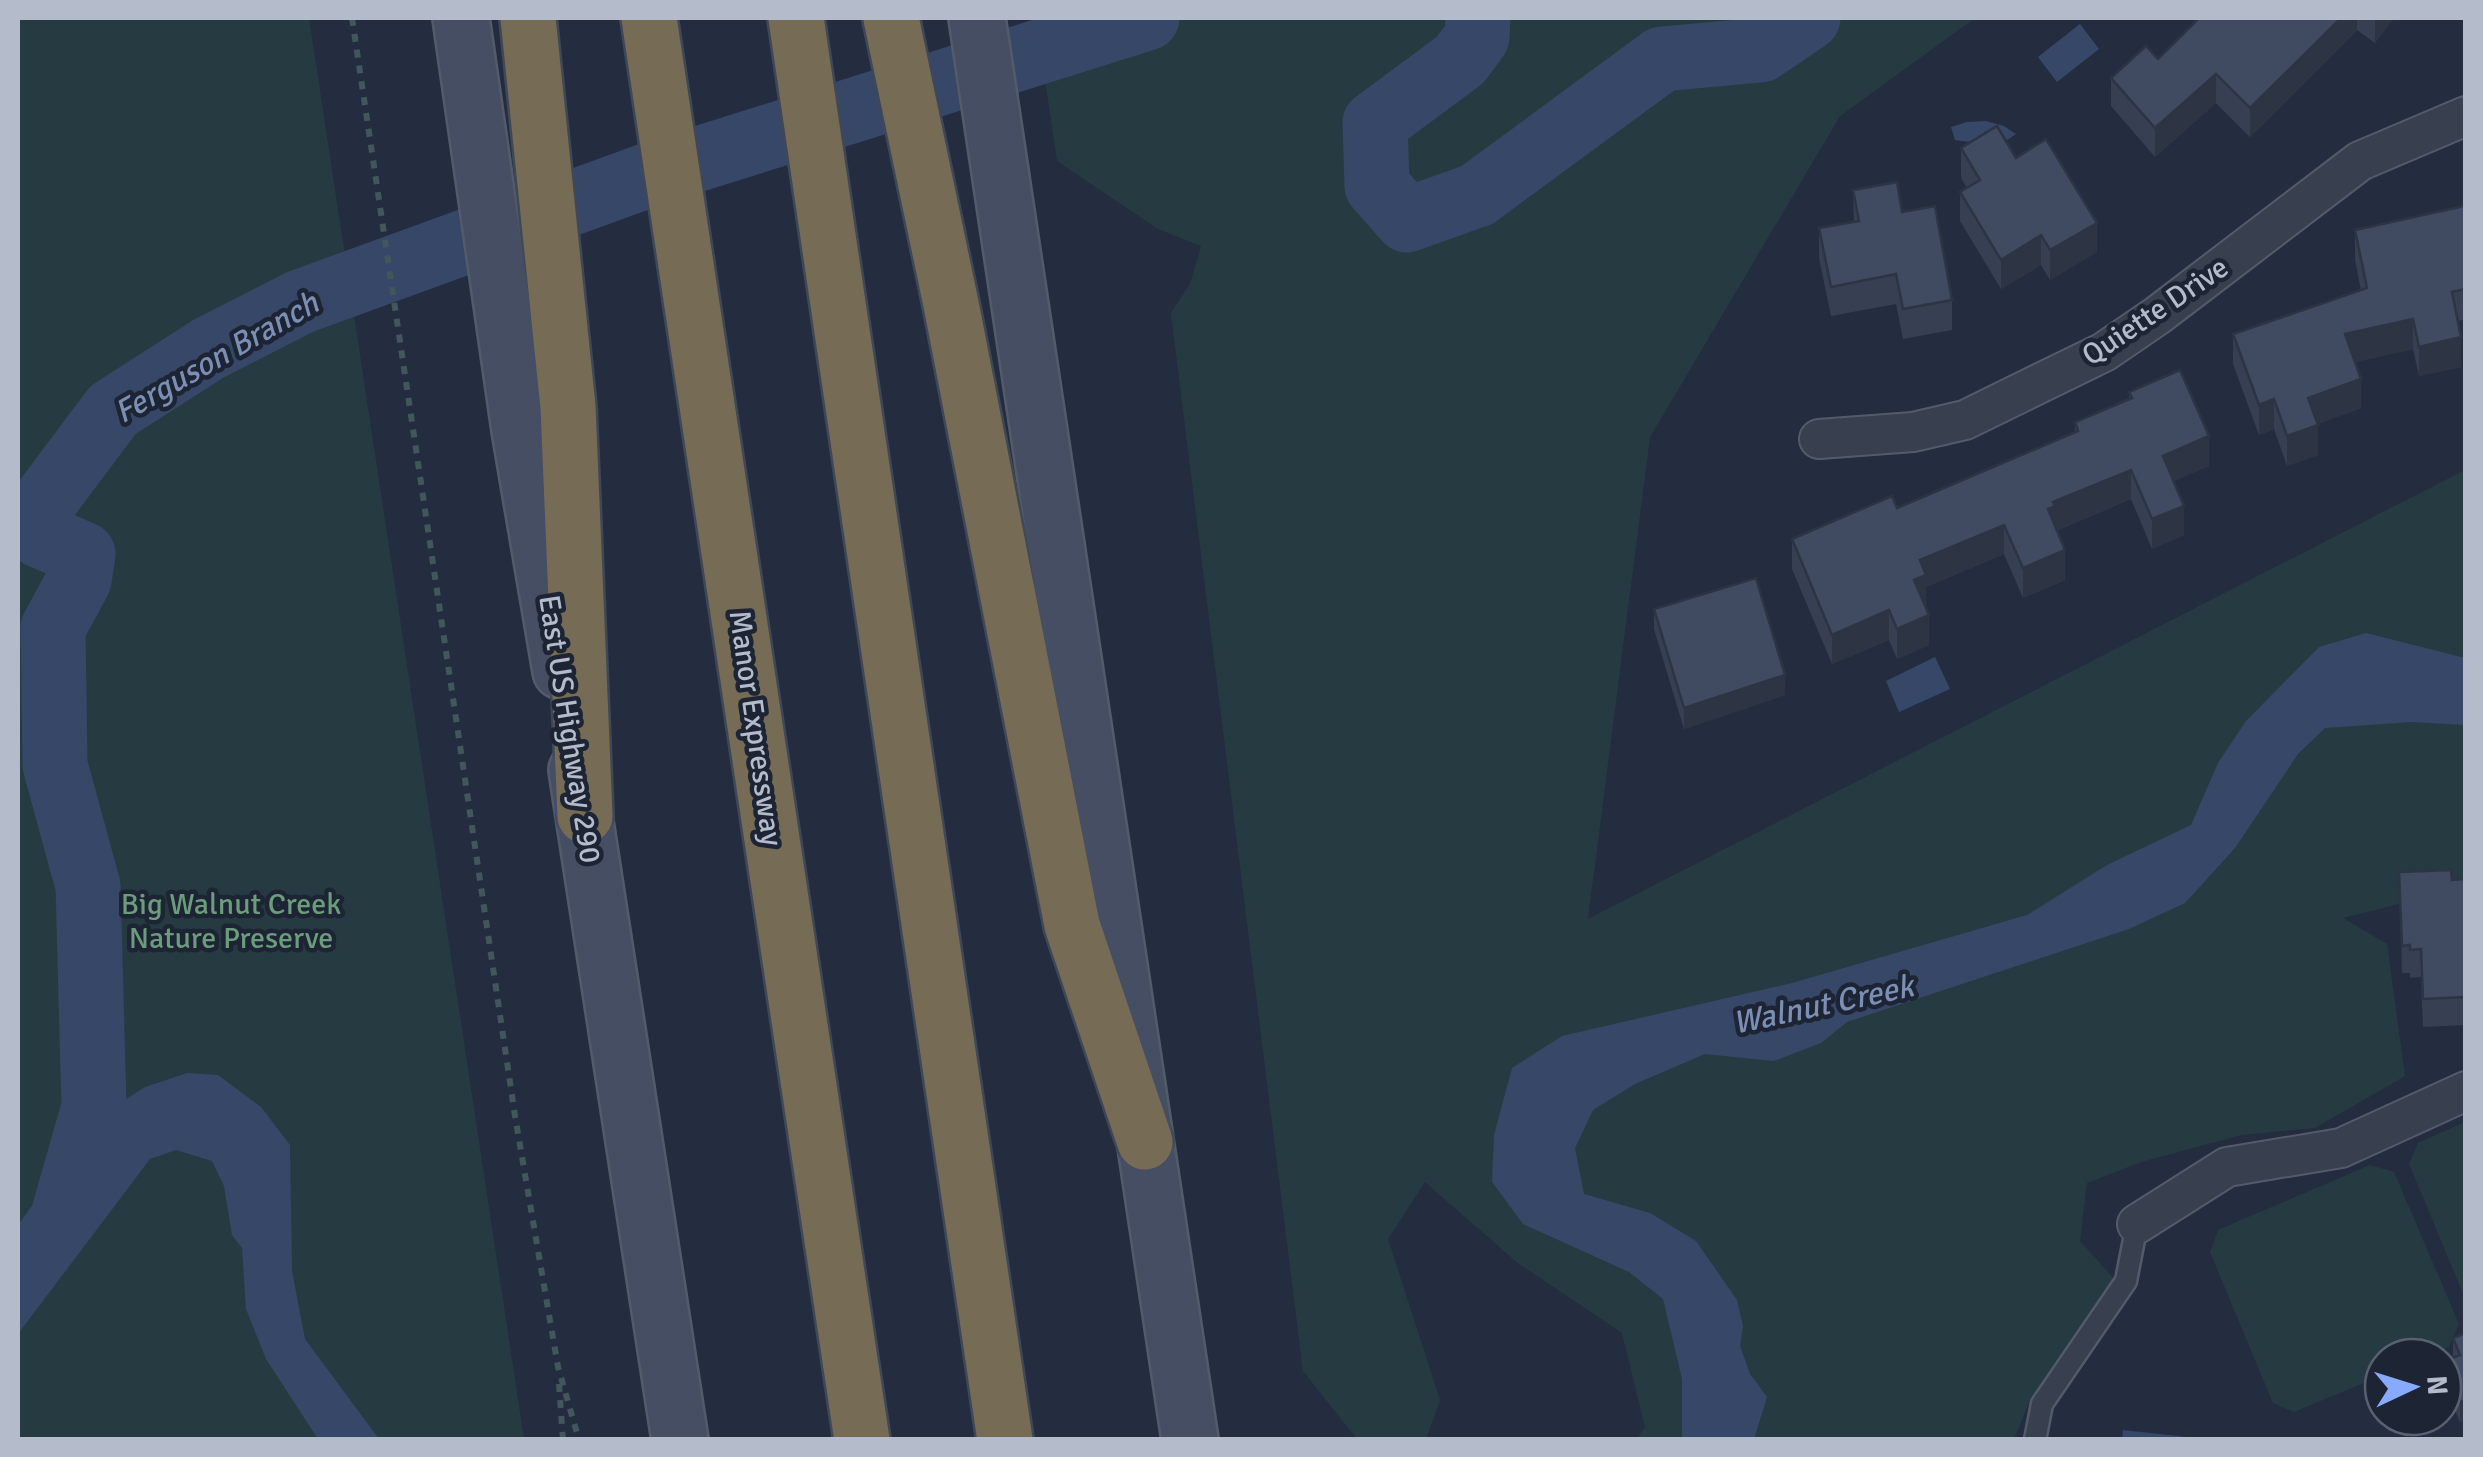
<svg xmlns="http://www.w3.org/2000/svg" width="2483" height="1457" font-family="Signika,sans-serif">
<rect width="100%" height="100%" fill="#242d40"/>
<!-- green -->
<path fill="#263b41" d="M18 18H309L524 1439H18Z
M1036 18H1975L1840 116 1650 437 1588 919 2465 470V887L2343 918 2387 944 2405 1076 2315 1128 2241 1135 2141 1162 2087 1183 2080 1241 2116 1281 2028 1405 2014 1439H1637L1645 1427 1622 1333 1518 1263 1425 1182 1388 1239 1440 1400 1426 1439H1357L1303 1371 1171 313 1190 284 1201 246 1158 229 1057 161Z
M2465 1122V1298L2409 1164 2418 1143Z
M2370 1165 2394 1172 2459 1324 2449 1347 2425 1357H2383V1375L2294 1412 2273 1403 2210 1252 2218 1230Z"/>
<!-- water -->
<path fill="#374768" d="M2080 24 2099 49 2057 82 2038 57Z
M1986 121 2004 126 2016 134 1994 149 1977 143 1955 140 1951 127 1967 122Z
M2366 633 2465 658V725L2411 722 2325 728 2298 754 2235 848 2185 903 2129 929 1847 1022 1821 1043 1774 1061 1705 1054 1635 1084 1593 1110 1575 1148 1584 1194 1650 1213 1696 1241 1737 1300 1743 1326 1740 1346 1750 1374 1767 1397 1754 1439H1682V1379L1663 1299 1629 1272 1523 1224 1492 1182 1494 1135 1512 1068 1562 1036 1792 983 2027 915 2107 865 2191 825 2218 763 2246 721 2319 647Z
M1935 657 1950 689 1899 712 1886 681Z
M187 1073 218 1075 261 1107 290 1145 292 1271 305 1339 379 1439H318L266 1359 246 1309 242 1248 232 1235 224 1186 212 1161 176 1150 150 1159 18 1334V1225L62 1164 114 1107 145 1087Z
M2123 1430 2196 1438 2197 1439H2122Z"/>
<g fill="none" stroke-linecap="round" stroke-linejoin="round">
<!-- river -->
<path stroke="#374768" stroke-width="65" d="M1478 18 1477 37 1460 60 1375 123 1377 186 1407 220 1477 195 1662 59 1761 50 1808 18
M61 1223 94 1107 88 886 55 765 53 628 79 580 83 554 41 536 44 502 113 410 208 349 300 302 657 172 1147 18"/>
<defs>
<path id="service" d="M2035 1440 2042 1404 2126 1281 2137 1224"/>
<path id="minor" d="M1819 439 1913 432 1965 420 2104 352 2158 315 2360 161 2466 116
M2137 1224 2227 1167 2341 1148 2466 1091"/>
<path id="secondary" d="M461 18 520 430 561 671
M977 18 1190 1440
M577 770 680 1440"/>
<path id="motorway" d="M528 18 568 407 585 816
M649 18 862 1440
M796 18 1005 1440
M891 18 951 304 1072 925 1145 1142"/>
</defs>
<!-- service casing -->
<use href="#service" stroke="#535b6b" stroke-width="25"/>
<!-- minor casing -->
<use href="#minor" stroke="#535b6b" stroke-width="42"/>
<!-- secondary casing -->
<use href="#secondary" stroke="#535b6b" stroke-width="60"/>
<!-- motorway casing -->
<use href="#motorway" stroke="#404858" stroke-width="60"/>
<!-- path -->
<path stroke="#41575b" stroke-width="6" stroke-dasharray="8 8" stroke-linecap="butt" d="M352 18 515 1116 558 1367 579 1440
M559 1384 563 1440"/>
<!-- service -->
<use href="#service" stroke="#384050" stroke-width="20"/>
<!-- minor -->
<use href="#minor" stroke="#384050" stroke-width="38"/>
<!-- secondary -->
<use href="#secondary" stroke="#464e63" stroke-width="55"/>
<!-- motorway -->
<use href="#motorway" stroke="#766c55" stroke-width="55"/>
</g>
<!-- wall -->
<path fill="#374053" d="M2199 18H2394L2375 43 2357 30 2250 137 2216 103 2155 157 2111 106V78L2158 59Z
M1961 148 2016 158 2097 252 2050 280 2041 265 2001 289 1960 221V192L1967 188 1961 178Z
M1853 190 1902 212 1952 300V330L1903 339 1896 304 1831 316 1819 258V228L1854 222Z
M2466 211V319L2458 321 2461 367 2419 376 2413 349 2355 362 2361 408 2317 424 2318 455 2287 466 2274 429 2259 435 2233 364V334L2361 290 2355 260V230Z
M2129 392 2209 466 2173 481 2184 535 2152 549 2131 499 2056 531 2065 580 2023 598 2004 554 1926 587V605H1925L1929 645 1897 659 1889 640 1832 664 1792 569V539L1897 508 2075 432V422L2129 399Z
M1654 609 1785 695 1684 729 1654 629Z
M2399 872 2452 880 2466 879V1025L2423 1027 2421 977 2410 978V973H2402Z
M2466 1333V1420L2460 1422 2444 1382V1361L2453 1358V1338Z"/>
<!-- shaded-wall -->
<path fill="#2d3443" d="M2341 18H2357V30L2250 137V108Z
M2375 18H2394L2375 43Z
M2216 74V103L2155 157V128Z
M2097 223V252L2050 280V250Z
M2041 235V265L2001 289V260Z
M2413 319V349L2345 364V334Z
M2461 337V367L2419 376V347Z
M2361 379V408L2308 428V398Z
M2274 399V429L2259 435V405Z
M2318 425V455L2287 466V436Z
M2209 436V466L2163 486V456Z
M2131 470V499L2055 531 2048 509 2053 502Z
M2184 506V535L2152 549V519Z
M2004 525V554L1926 587V605L1914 610V580L1920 560Z
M2065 550V580L2023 598V568Z
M1889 610V640L1832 664V635Z
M1929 615V645L1897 659V629Z
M1785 675V695L1684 729V708Z
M2466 1400V1420L2460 1422V1402Z"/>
<!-- building -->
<path fill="#404a60" stroke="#2d3443" stroke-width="2.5" d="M2199 18H2341L2250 108 2216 74 2155 128 2111 78 2146 46 2158 59Z
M1997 126 2016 158 2046 139 2097 223 2050 250 2041 235 2001 260 1960 192 1980 180 1961 148Z
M1897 182 1902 212 1935 206 1952 300 1903 309 1896 274 1831 287 1819 228 1859 221 1853 190Z
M2464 206 2466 211V289L2452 292 2461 337 2419 347 2413 319 2345 334 2361 379 2308 398 2318 425 2287 436 2274 399 2259 405 2233 334 2367 288 2355 230Z
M2180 370 2209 436 2163 456 2184 506 2152 519 2131 470 2053 502 2055 506 2048 509 2065 550 2023 568 2004 525 1920 560 1926 575 1914 580 1929 615 1897 629 1889 610 1832 635 1792 539 1892 496 1897 508 2078 431 2075 422 2132 398 2129 392Z
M1756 578 1785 675 1684 708 1654 609Z
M2451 870 2452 880 2466 879V997L2423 999 2421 949 2410 950V945L2402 946 2399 872Z
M2466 1333V1400L2460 1402 2444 1361 2460 1355 2453 1338Z"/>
<g text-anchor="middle" stroke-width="9" stroke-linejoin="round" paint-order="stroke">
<!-- street labels -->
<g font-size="30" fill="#b4bbcb" stroke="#1d2535">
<text transform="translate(2155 311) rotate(-34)" y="10">Quiette Drive</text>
<text transform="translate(756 728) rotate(82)" y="10">Manor Expressway</text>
<text transform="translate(570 729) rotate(81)" y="10">East US Highway 290</text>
</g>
<!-- park labels -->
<g font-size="30" fill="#6b9c7b" stroke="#1d2535">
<text x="231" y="914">Big Walnut Creek<tspan x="231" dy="34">Nature Preserve</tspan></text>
</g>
<!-- water labels -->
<g font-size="32" font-style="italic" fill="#7b8eb3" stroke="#1d2535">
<text transform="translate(216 357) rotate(-30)" y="11">Ferguson Branch</text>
<text transform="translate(1823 1004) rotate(-12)" y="11">Walnut Creek</text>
</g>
</g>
<!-- border -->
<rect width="2483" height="1457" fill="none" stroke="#b4bbcb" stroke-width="40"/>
<!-- north arrow -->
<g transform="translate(2413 1387) rotate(86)"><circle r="48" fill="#1d2535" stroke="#596171" stroke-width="2.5"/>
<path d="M0-8L18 38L0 25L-18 38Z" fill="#88aafc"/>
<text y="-15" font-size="28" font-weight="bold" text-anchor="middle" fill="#b4bbcb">N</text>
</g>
</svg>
